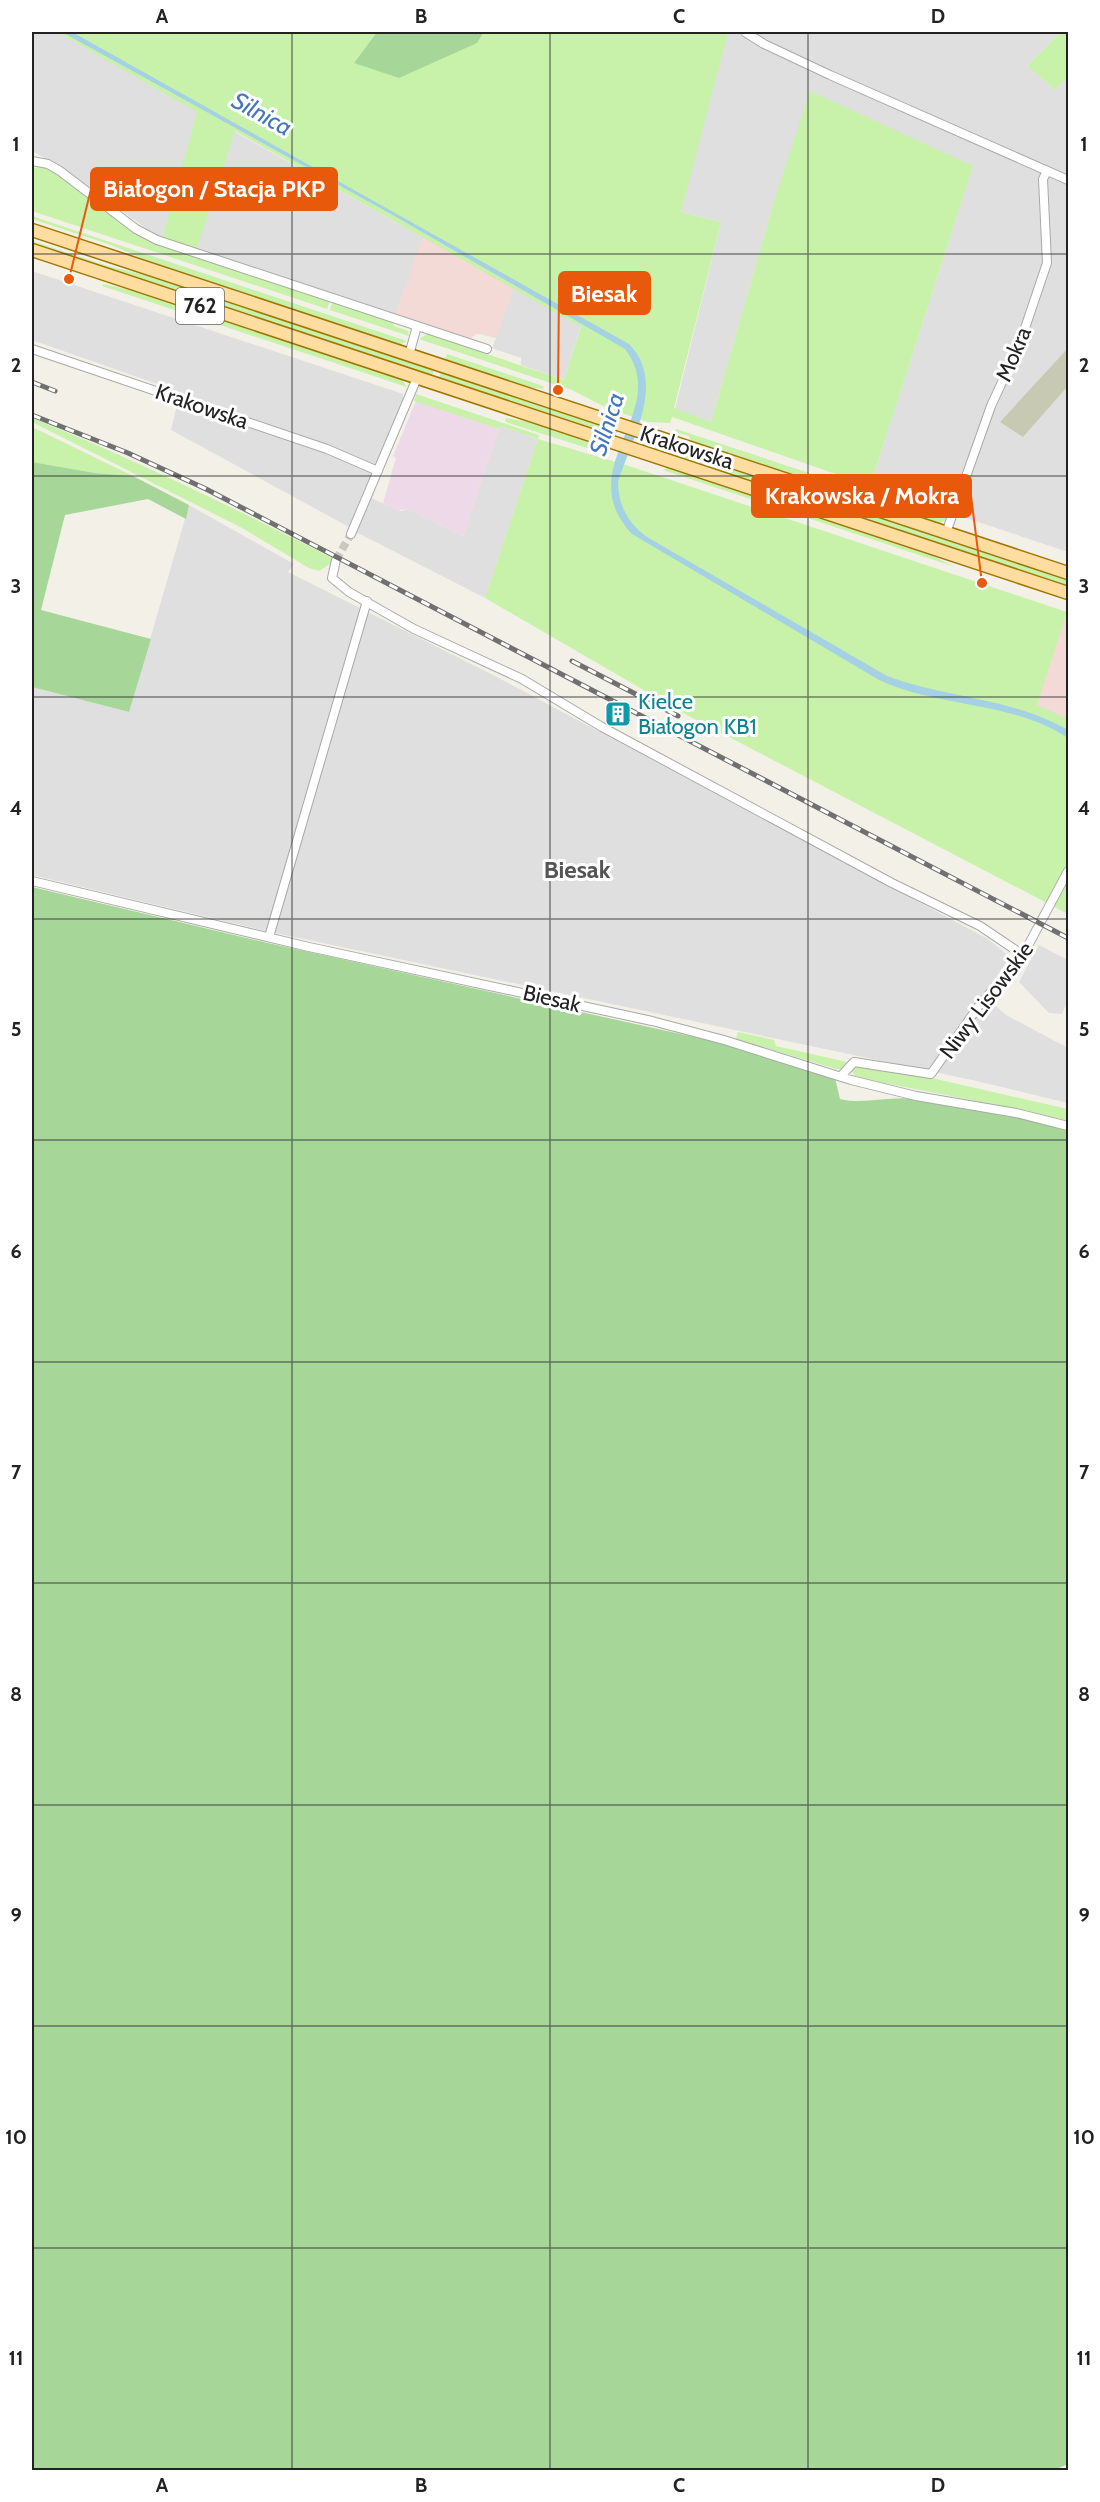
<svg xmlns="http://www.w3.org/2000/svg" width="1100" height="2502" font-family="Cabin,sans-serif">
<rect width="100%" height="100%" fill="#f3f0e8"/>
<!-- residential -->
<path fill="#e0dfdf" d="M32 32H57L581 326 564 380 521 365V358L492 348 496 338 476 333 464 338 162 240 60 166 32 151Z
M723 32H1061L1027 66 1055 90 1068 77V552L870 486 973 166 775 198 711 422 675 409 721 222 681 212Z
M32 271 403 394V402L349 527 171 430 180 392 32 340Z
M500 426 538 439 485 598 356 532 371 498 401 511 408 509 463 536Z
M189 505 294 564 288 572 495 676 988 939 1010 957 984 996 1006 1015 1068 1048V1103L972 1080 266 931 32 875V687L129 712Z
M1039 945 1068 960V1000L1062 1014 1049 1013 1019 982Z"/>
<!-- commercial -->
<path fill="#f4dad6" d="M423 236 514 287 496 338 479 333 468 339 395 315Z
M1067 612H1068V719L1036 706Z"/>
<!-- industrial -->
<path fill="#edd9e8" d="M416 401 499 429 463 536 408 509 397 510 383 503 396 458 393 456Z"/>
<!-- construction -->
<path fill="#c7c9b2" d="M1068 348V386L1023 437 1000 422Z"/>
<!-- grass -->
<path fill="#c8f1aa" d="M57 32H377L355 62 477 43 484 32H728L681 212 721 222 674 408 711 422 775 198 810 91 973 166 870 486 672 417 670 423 648 422 607 408 572 390 419 339 427 334 564 380 581 327 235 131 196 251 162 240 197 112Z
M1061 32H1068V77L1055 90 1027 66Z
M46 167 54 170 143 238 330 301 327 309 32 211V168Z
M32 216 407 341 399 345 162 267 111 245 32 219Z
M32 241 108 266 157 278 434 370 432 376 32 243Z
M103 284 131 290 401 378 407 387 102 286Z
M332 302 392 322 394 326 408 331 409 336 330 310Z
M447 354 543 386 544 389 528 387 445 360Z
M441 372 617 431 615 437 439 378Z
M416 394 539 435 538 439 629 466 1067 612 1037 705 1068 719V914L685 714 485 598 538 439 500 426 499 429 414 401Z
M32 418C136 460 236 509 336 560L319 571 309 568 242 528 32 422Z
M505 418 534 423 610 448H587L506 422Z
M32 427 133 476 95 473 32 462Z
M676 429 948 519 940 523 691 442 689 436 675 432Z
M642 439 1068 579V587L639 444Z
M669 467 923 551 955 567 663 470Z
M738 1032 774 1040 776 1046 847 1062 841 1069H836L736 1039Z
M856 1066 927 1077 1068 1109V1122L1017 1109 869 1080 854 1076 852 1070Z"/>
<!-- forest -->
<path fill="#a7d699" d="M377 32H484L477 43 399 78 354 63Z
M32 462 95 473 133 476 189 505 186 519 148 499 65 515 41 610 151 639 129 712 32 687Z
M32 887 268 943 726 1044 835 1078 840 1099C864 1105 889 1096 914 1099 966 1105 1018 1117 1068 1130V2464L1054 2470H32Z"/>
<!-- water -->
<path fill="#a5d1e4" d="M62 32H72L629 344C667 382 631 441 618 482 618 505 628 523 647 537L887 676C946 698 1013 698 1068 730V738C1013 701 939 708 879 680L632 534C569 467 673 412 625 349L391 214Z"/>
<g fill="none" stroke-linecap="round" stroke-linejoin="round">
<!-- minor-tunnel -->
<path stroke="#c9c7c0" stroke-width="8" stroke-dasharray="8 4" stroke-linecap="butt" d="M336 560 351 534"/>
<defs>
<path id="minor" d="M745 32 764 44 830 75 1068 180
M32 161 48 164 60 171 136 229 157 240 487 349
M32 349 327 449 378 471
M409 355 417 326
M946 533 991 406 1020 343 1047 263 1043 179 1047 171
M351 534 417 378
M336 560 332 578 349 592 414 629 522 679 602 727 892 883 980 926 1023 955
M32 881 309 947 652 1021 724 1040 851 1080 916 1096 1016 1113 1068 1126
M269 937 367 601
M841 1076 854 1062 931 1074 978 1007 1023 955 1068 871"/>
<path id="primary" d="M32 230 1068 573
M32 250 1068 593"/>
</defs>
<!-- minor casing -->
<use href="#minor" stroke="#a9a9a9" stroke-width="10"/>
<!-- primary casing -->
<use href="#primary" stroke="#a07600" stroke-width="15"/>
<!-- minor -->
<use href="#minor" stroke="#fff" stroke-width="8"/>
<!-- primary -->
<use href="#primary" stroke="#ffdda1" stroke-width="12"/>
<defs>
<path id="rail" d="M32 382 55 391
M32 415 128 453 206 489 1068 938
M572 661 678 716"/>
</defs>
<!-- rail casing -->
<use href="#rail" stroke="#707070" stroke-width="5"/>
<!-- rail -->
<use href="#rail" stroke="#fff" stroke-width="3" stroke-dasharray="9" stroke-linecap="butt"/>
</g>
<!-- grid -->
<path fill="none" stroke="#222" stroke-width="1.5" stroke-opacity="0.55" d="M292 32V2470M550 32V2470M808 32V2470M32 254H1068M32 476H1068M32 697H1068M32 919H1068M32 1140H1068M32 1362H1068M32 1583H1068M32 1805H1068M32 2026H1068M32 2248H1068"/>
<!-- icons -->
<defs>
<symbol id="building-square" viewBox="-11 -11 22 22"><rect x="-9" y="-9" width="18" height="18" rx="4" fill="#0f9aa8" stroke="#fff"/><path d="M-4-6H4V6H1V3H-1V6H-4ZM-2.5-4.3h1.7v1.8h-1.7ZM.8-4.3h1.7v1.8H.8ZM-2.5-1h1.7V.8h-1.7ZM.8-1h1.7V.8H.8Z" fill="#fff"/></symbol>
</defs>
<g fill-rule="evenodd">
<use href="#building-square" x="603" y="699" width="30" height="30"/>
</g>
<g text-anchor="middle" stroke-width="6" stroke-linejoin="round" paint-order="stroke">
<!-- shield labels -->
<rect fill="#fff" stroke="#646464" stroke-width="1.5" x="176" y="288" width="48" height="36" rx="4.5"/>
<g font-size="21" font-weight="bold" fill="#222">
<text x="200" y="313">762</text>
</g>
<!-- street labels -->
<g font-size="22" fill="#222" stroke="#fff">
<text transform="translate(1013 354) rotate(-67)" y="8">Mokra</text>
<text transform="translate(202 406) rotate(19)" y="8">Krakowska</text>
<text transform="translate(687 447) rotate(18)" y="8">Krakowska</text>
<text transform="translate(552 998) rotate(13)" y="8">Biesak</text>
<text transform="translate(986 1000) rotate(-53)" y="8">Niwy Lisowskie</text>
</g>
<!-- culture labels -->
<g font-size="22" fill="#0d838f" stroke="#fff" text-anchor="start">
<text x="638" y="709">Kielce<tspan x="638" dy="25">Białogon KB1</tspan></text>
</g>
<!-- water labels -->
<g font-size="24" font-style="italic" fill="#4377bd" stroke="#fff">
<text transform="translate(262 114) rotate(29)" y="8">Silnica</text>
<text transform="translate(607 424) rotate(-72)" y="8">Silnica</text>
</g>
<!-- neighbourhood labels -->
<g font-size="24" font-weight="bold" fill="#555" stroke="#fff">
<text x="577" y="878">Biesak</text>
</g>
</g>
<!-- callouts -->
<path fill="none" stroke="#e8590c" stroke-width="2" d="M69 279L91 189M558 390L559 293M982 583L971 496"/>
<g fill="#e8590c" stroke="#fff" stroke-width="2">
<circle cx="69" cy="279" r="6"/>
<circle cx="558" cy="390" r="6"/>
<circle cx="982" cy="583" r="6"/>
</g>
<g fill="#e8590c" stroke="#e8590c" stroke-width="2">
<rect x="91" y="168" width="246" height="42" rx="6"/>
<rect x="559" y="272" width="91" height="42" rx="6"/>
<rect x="752" y="475" width="219" height="42" rx="6"/>
</g>
<g font-size="24" text-anchor="middle" font-weight="bold" fill="#fff">
<text x="214" y="197">Białogon / Stacja PKP</text>
<text x="604" y="302">Biesak</text>
<text x="862" y="504">Krakowska / Mokra</text>
</g>
<!-- border -->
<rect width="1100" height="2502" fill="none" stroke="#ffffff" stroke-width="66"/>
<rect x="33" y="33" width="1034" height="2436" fill="none" stroke="#222" stroke-width="2"/>
<g font-size="20" text-anchor="middle" font-weight="bold" fill="#222">
<text x="162" y="23">A</text>
<text x="421" y="23">B</text>
<text x="679" y="23">C</text>
<text x="938" y="23">D</text>
<text x="16" y="151">1</text>
<text x="1084" y="151">1</text>
<text x="16" y="372">2</text>
<text x="1084" y="372">2</text>
<text x="16" y="593">3</text>
<text x="1084" y="593">3</text>
<text x="16" y="815">4</text>
<text x="1084" y="815">4</text>
<text x="16" y="1036">5</text>
<text x="1084" y="1036">5</text>
<text x="16" y="1258">6</text>
<text x="1084" y="1258">6</text>
<text x="16" y="1479">7</text>
<text x="1084" y="1479">7</text>
<text x="16" y="1701">8</text>
<text x="1084" y="1701">8</text>
<text x="16" y="1922">9</text>
<text x="1084" y="1922">9</text>
<text x="16" y="2144">10</text>
<text x="1084" y="2144">10</text>
<text x="16" y="2365">11</text>
<text x="1084" y="2365">11</text>
<text x="162" y="2492">A</text>
<text x="421" y="2492">B</text>
<text x="679" y="2492">C</text>
<text x="938" y="2492">D</text>
</g>
</svg>
